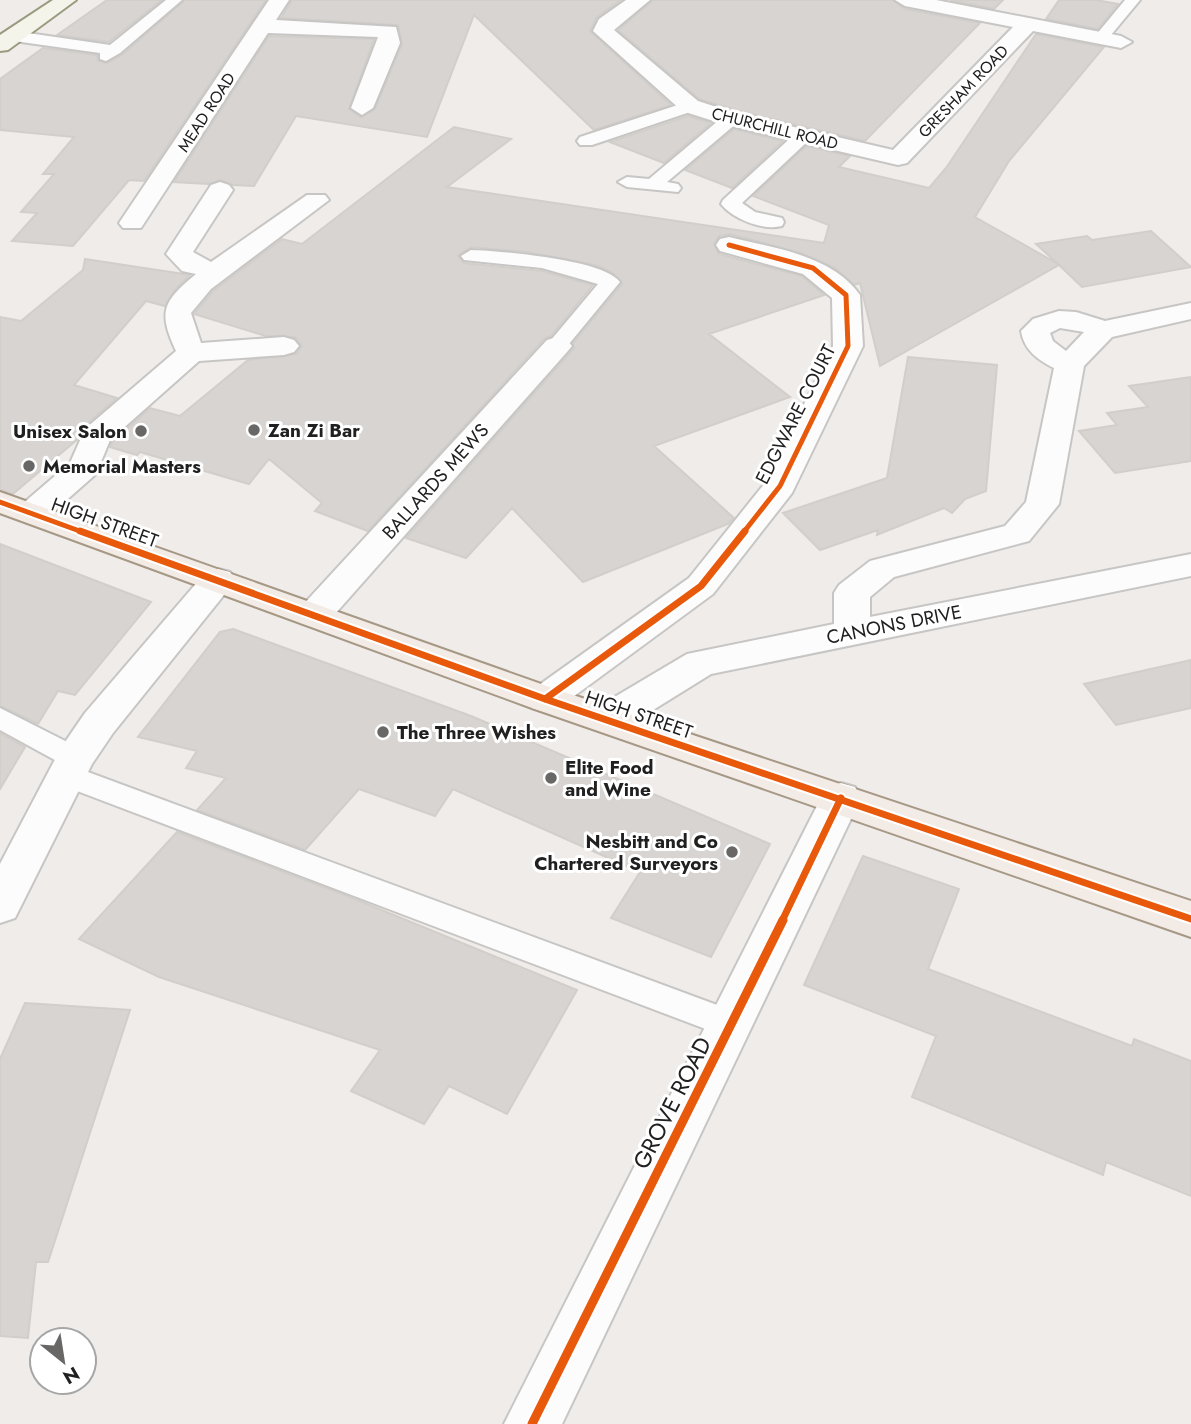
<svg xmlns="http://www.w3.org/2000/svg" width="1191" height="1424" font-family="Jost,sans-serif">
<rect width="100%" height="100%" fill="#efece9"/>
<!-- building -->
<path fill="#d7d4d2" stroke="#d2ceca" stroke-width="2" d="M107 0H162L109 42 57 35Z
M185 0H266L144 181 129 180 73 246 12 241 37 213 21 212 54 174H43L74 137 0 130V79L43 48 97 55 98 61 107 63 122 55Z
M292 0H621L597 17 590 31 671 105 594 130 474 15 427 137 296 116 254 186 233 185 221 180 209 184 174 182 269 36 374 39 349 109 361 117 375 109 402 44 398 25 281 18Z
M653 0H893L905 9 980 23 865 141 739 111 699 99 618 30Z
M950 0H1003L994 9Z
M1059 0H1096L1118 4 1098 29 1046 19Z
M1036 34 1104 47 1009 161 975 217 1058 264 1036 244 1087 236 1092 240 1151 231 1191 267 1082 287 1059 265 880 366 860 283 854 285 835 268 801 253 730 234 719 236 714 244 719 254 802 276 824 295 709 334 790 397 654 446 734 518 728 524 583 582 512 508 466 558 406 538 569 354 574 348 573 343 622 284 612 272 595 265 527 252 471 247 458 256 464 263 542 271 593 285 551 336 545 338 368 531 315 511 322 503 269 459 249 484 140 452 137 455 110 447 112 442 150 408 180 416 248 360 296 354 302 346 295 337 266 336 194 314 213 291 282 239 302 244 454 127 511 139 447 187 824 243 829 225 753 196 806 146 850 156 839 167 929 188 946 168Z
M688 116 711 123 664 163 610 142Z
M734 129 783 141 732 188 685 170Z
M85 259 190 275 174 291 165 306 146 301 74 385 117 398 83 427 78 439 13 494 0 490V317L21 321 83 270Z
M908 357 997 365 986 491 965 499 952 513 944 508 877 535 878 530 820 550 783 513 887 478Z
M1191 377V461L1115 473 1079 431 1117 425 1107 413 1148 407 1129 386Z
M0 544 151 602 75 695 58 691 38 724 0 706Z
M233 629 471 716 770 844 711 957 611 918 640 872 453 789 435 816 359 789 305 850 197 810 226 778 186 768 197 751 138 737 220 632Z
M1191 660V708L1116 725 1084 684Z
M0 733 25 747 0 789Z
M177 832 345 895 577 990 507 1114 449 1086 424 1124 351 1091 380 1050 159 977 79 939Z
M863 856 959 889 928 969 1132 1046 1134 1039 1191 1061V1196L1106 1162 1103 1175 912 1097 936 1036 804 985Z
M25 1003 130 1010 48 1262H36L28 1338 0 1336V1059Z"/>
<g fill="none" stroke-linecap="round" stroke-linejoin="round">
<defs>
<path id="service" d="M166 0H182L120 53 106 61 100 59V53L14 41 6 36 14 31 110 45Z
M1125 0H1140L1106 41H1096V35Z
M690 101 698 106 696 110 592 145H580L577 141 580 137Z
M731 114 737 115 739 119 737 123 667 182 678 184 681 188 678 192 627 187 618 182 627 177 649 179 725 115Z
M803 131 809 132 812 136 809 140 742 203 755 212 782 218 784 222 782 226C763 231 733 219 721 204L723 200 797 132Z
M471 250C500 251 603 259 620 282L564 350 557 352 546 346 598 284 542 268 464 260 461 256Z
M0 708 85 751 89 758 85 765 77 768 744 1015 749 1025 744 1035 732 1039 56 783 51 775 56 767 64 765 0 730Z"/>
<path id="minor" d="M269 0H289L276 20 396 27 400 43 373 108 362 115 351 108 378 37 268 33 141 228H123L119 223Z
M626 0H650L614 30 698 101 738 114 893 150 1013 27 905 6 895 0H936L1121 36 1132 42 1121 48 1033 31 907 163 898 165 723 124 682 111 593 31 599 19Z
M220 182 229 185 233 190 193 252 211 262 307 195H325L329 200 211 289 191 313 201 343 284 337 294 340 299 346 294 352 284 355 199 361 110 440 96 474 44 520 32 523 20 520 15 513 20 506 70 463 85 429 176 351C158 312 162 302 196 274L182 271 166 254 211 185Z
M729 237C773 248 832 255 860 295L863 346 792 493 713 594 558 708 545 712 532 708 526 699 532 690 689 578 765 483 833 346 832 298 803 274 720 251 716 245 720 239Z
M1191 303V319L1112 337 1084 366 1059 504 1029 541 894 577 870 597V617L1191 554V576L711 674 624 728 610 732 596 728 591 718 596 708 687 654 834 624V593L839 585 870 561 1005 526 1026 502 1054 368C1038 360 1024 350 1021 331L1033 319 1059 311 1076 312 1105 321ZM1060 328 1084 332 1066 351 1053 341 1050 333Z
M557 337 567 340 572 346 567 352 327 623 314 627 301 623 296 615 301 607 547 340Z
M218 569 230 572 236 580 113 733 92 764 15 918 0 923V864L61 748 85 713 206 572Z
M841 783 855 787 861 798 562 1424H504L821 798 827 787Z"/>
<path id="secondary" d="M53 0H76L8 50 0 51V35Z"/>
<path id="primary" d="M0 492 558 690 1191 901V937L532 708 0 513Z"/>
</defs>
<!-- service casing -->
<use href="#service" stroke="#c7c6c5" stroke-width="4"/>
<!-- minor casing -->
<use href="#minor" stroke="#c7c6c5" stroke-width="4"/>
<!-- secondary casing -->
<use href="#secondary" stroke="#9a9a7f" stroke-width="4"/>
<!-- primary casing -->
<use href="#primary" stroke="#a69885" stroke-width="4"/>
<!-- service -->
<use href="#service" fill="#fdfcfc" fill-rule="evenodd"/>
<!-- minor -->
<use href="#minor" fill="#fdfcfc" fill-rule="evenodd"/>
<!-- secondary -->
<use href="#secondary" fill="#f5f4eb" fill-rule="evenodd"/>
<!-- primary -->
<use href="#primary" fill="#f2ebe6" fill-rule="evenodd"/>
<defs>
<path id="cycleway-far2" d="M729 245 813 268 846 295 848 346 780 486 743 533
M0 502 85 533"/>
<path id="cycleway-far1" d="M80 531 545 699 1191 919
M545 699 701 586 745 531
M782 921 841 798"/>
<path id="cycleway" d="M532 1424 783 920"/>
</defs>
<!-- cycleway-far2 casing -->
<use href="#cycleway-far2" stroke="#fff" stroke-width="9"/>
<!-- cycleway-far1 casing -->
<use href="#cycleway-far1" stroke="#fff" stroke-width="11"/>
<!-- cycleway casing -->
<use href="#cycleway" stroke="#fff" stroke-width="13"/>
<!-- cycleway-far2 -->
<use href="#cycleway-far2" stroke="#e8590c" stroke-width="5"/>
<!-- cycleway-far1 -->
<use href="#cycleway-far1" stroke="#e8590c" stroke-width="7"/>
<!-- cycleway -->
<use href="#cycleway" stroke="#e8590c" stroke-width="9"/>
</g>
<!-- markers -->
<g fill="#686766" stroke="#fff" stroke-width="2.5">
<circle cx="254" cy="430" r="7"/>
<circle cx="141" cy="431" r="7"/>
<circle cx="29" cy="466" r="7"/>
<circle cx="383" cy="732" r="7"/>
<circle cx="551" cy="778" r="7"/>
<circle cx="732" cy="852" r="7"/>
</g>
<g text-anchor="middle" stroke-width="6" stroke-linejoin="round" paint-order="stroke">
<!-- far-street labels -->
<g font-size="16" fill="#202020" stroke="#fff">
<text transform="translate(963 91) rotate(-46)" y="6">GRESHAM ROAD</text>
<text transform="translate(206 112) rotate(-57)" y="6">MEAD ROAD</text>
<text transform="translate(775 128) rotate(14)" y="6">CHURCHILL ROAD</text>
</g>
<!-- street labels -->
<g font-size="19" fill="#202020" stroke="#fff">
<text transform="translate(795 414) rotate(-63)" y="7">EDGWARE COURT</text>
<text transform="translate(435 481) rotate(-48)" y="7">BALLARDS MEWS</text>
<text transform="translate(105 522) rotate(20)" y="7">HIGH STREET</text>
<text transform="translate(894 624) rotate(-11)" y="7">CANONS DRIVE</text>
<text transform="translate(639 714) rotate(19)" y="7">HIGH STREET</text>
</g>
<!-- poi labels -->
<g font-size="19" font-weight="bold" fill="#202020" stroke="#fff" text-anchor="start">
<text x="268" y="437">Zan Zi Bar</text>
<text x="127" y="438" text-anchor="end">Unisex Salon</text>
<text x="43" y="473">Memorial Masters</text>
<text x="397" y="739">The Three Wishes</text>
<text x="565" y="774">Elite Food<tspan x="565" dy="22">and Wine</tspan></text>
<text x="718" y="848" text-anchor="end">Nesbitt and Co<tspan x="718" dy="22">Chartered Surveyors</tspan></text>
</g>
<!-- near-street labels -->
<g font-size="23" fill="#202020" stroke="#fff">
<text transform="translate(672 1103) rotate(-63)" y="8">GROVE ROAD</text>
</g>
</g>
<!-- north arrow -->
<g transform="translate(63 1361) rotate(150)"><circle r="33" fill="#ffffff" stroke="#a6a6a6" stroke-width="2"/>
<path d="M0-5L12 26L0 18L-12 26Z" fill="#686766"/>
<text y="-10" font-size="19" font-weight="bold" text-anchor="middle" fill="#202020">N</text>
</g>
</svg>
